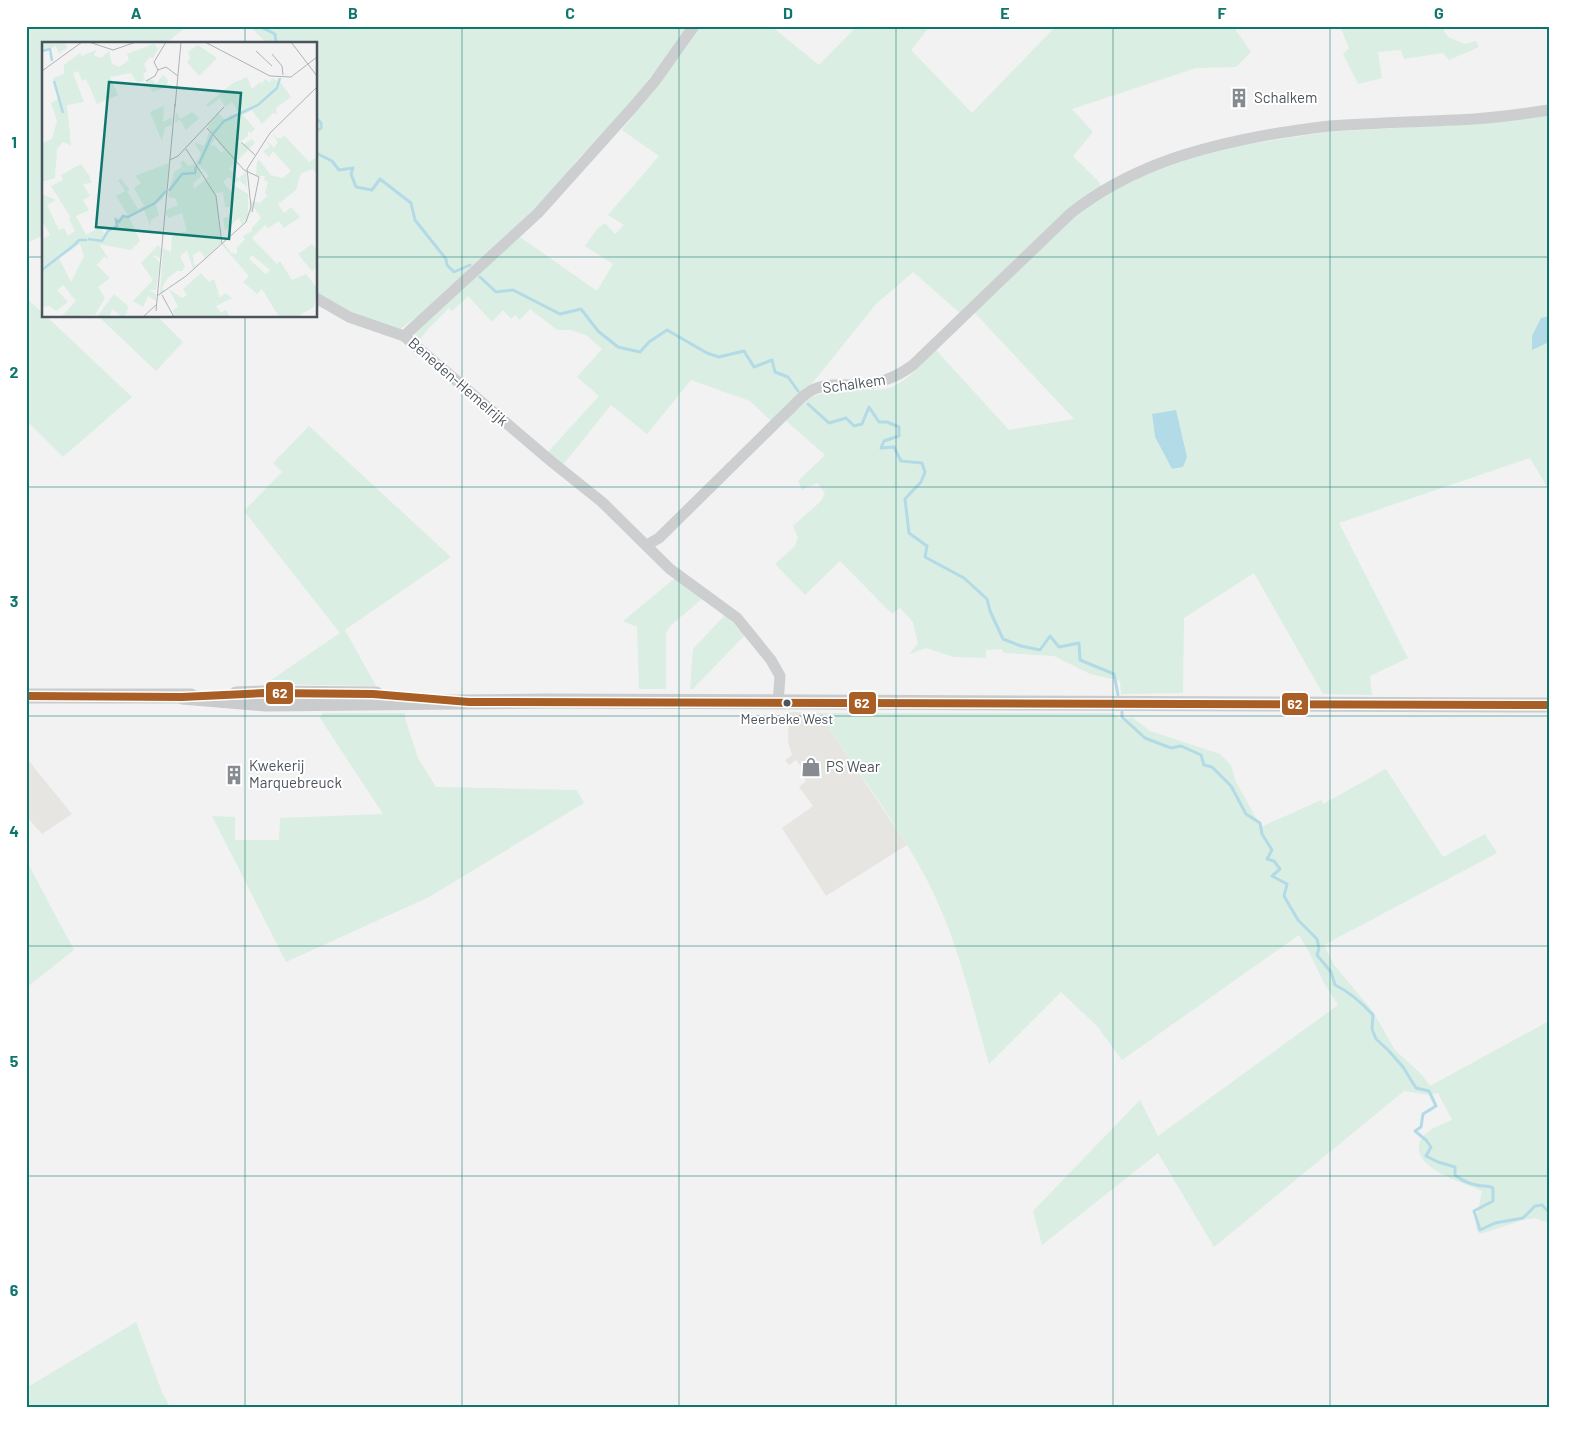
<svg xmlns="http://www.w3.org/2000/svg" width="1575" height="1433" font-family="Barlow,sans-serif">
<rect width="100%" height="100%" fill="#f2f2f2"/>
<!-- commercial -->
<path fill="#e6e5e1" d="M789 712 819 713 907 845 826 896 782 828 813 806 799 787 806 781 800 772 803 769 796 760 789 765 785 760 792 755 788 742Z
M28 760 72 814 42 834 26 816V761Z"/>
<!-- green -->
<path fill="#daeee3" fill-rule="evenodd" d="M26 26H187L165 44H44V235L29 242 26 241Z
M250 26H688L630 105 575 162 569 171 537 206 419 315 399 330 358 317 316 293V44H267Z
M700 26H771L819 65 857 26H930L911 50 972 113 1056 26H1233L1251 52 1236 67 1196 68 1072 109 1093 132 1073 156 1099 182 1102 188 960 313 913 272 876 304 810 386 771 421 750 401 691 380 647 434 611 405 562 466 548 452 599 396 577 377 602 349 586 335 571 330H557L530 309 520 320 515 315 511 319 503 310 492 322 468 296 452 311 449 308 429 328 418 342C414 337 415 334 417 328 451 297 486 268 520 237L597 291 613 264 585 246 598 228 605 223 615 234 624 225 608 215 659 156 622 130 661 81Z
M1340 26H1441L1448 37 1465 44 1476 41 1479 47 1449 60 1443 53 1404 59 1401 50 1378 52 1382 78 1358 84 1343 54 1349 48Z
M1549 114V490L1530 458 1339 523 1408 658 1370 676 1372 695 1323 694 1254 573 1184 618 1183 693 1121 694 1120 681 1090 674 1054 656 1004 653 1001 649 986 650V658L954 657 926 648 909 654 918 644 913 622 900 608 892 614 840 561 805 595 775 564 794 547 798 538 793 526 821 501 825 493 817 483 802 490 798 481 825 455 784 419C813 394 819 390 857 390 868 390 881 391 892 387 910 379 922 363 936 350L1009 430 1074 419 974 312 1074 214 1110 192 1145 175 1185 160 1217 149 1327 132 1454 125ZM1176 410 1183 467 1172 469 1155 437 1152 415Z
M26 298 44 314V316H46L132 397 63 457 26 420Z
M98 316H157L183 342 156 371Z
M309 426 451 557 345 630 376 686 265 684 340 633 244 511 282 472 273 463Z
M675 578 703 598 670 626 666 633V689H639L637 627 623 621Z
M725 615 745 635 693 689H690L693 649Z
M323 713H405V718L418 758 436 787 577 790 584 803 429 897 286 962 212 816 235 817V840H279L280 818 383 814 320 718Z
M819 713H1111L1122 720 1132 717 1150 731 1220 754 1231 765 1236 782 1261 827 1321 800 1323 804 1386 769 1443 857 1485 834 1497 853 1324 945 1334 965 1372 1010 1395 1050 1422 1075 1430 1086 1549 1021V1223L1535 1218 1523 1220 1480 1234 1476 1229 1477 1216 1482 1191C1464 1183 1415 1170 1419 1145 1420 1138 1427 1131 1434 1128 1439 1125 1446 1123 1452 1120L1438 1093 1429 1095 1404 1091 1214 1247 1158 1153 1042 1245 1033 1211 1140 1100 1158 1136 1338 1005 1324 983 1309 952 1299 935 1122 1060 1097 1026 1061 992 989 1064C971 1002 957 936 926 878 896 822 854 766 819 713Z
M26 860 74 950 26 988Z
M136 1322 162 1392 170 1407H26V1388Z"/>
<!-- water -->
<path fill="#b3dae7" d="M1549 316V342L1532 350V336L1541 318Z
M1176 410 1187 457 1183 467 1172 469 1155 437 1152 414Z"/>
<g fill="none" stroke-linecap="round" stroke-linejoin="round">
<!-- stream -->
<path stroke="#b3dae7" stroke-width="3" d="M259 26 275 34 276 44
M316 118 321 123V128L316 131
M316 153 332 161 339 170 353 168 351 174 356 187 372 190 380 179 411 203 415 220 446 259 447 265 454 272 470 265
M480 277 496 292 513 290 560 314 581 309 598 331 618 347 640 352 649 342 667 330 707 353 719 357 744 351 754 367 772 360 775 372 788 377 798 391
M808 404 829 423 846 418 854 426 862 424 869 407 879 422H887L899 427V436L884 441 881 448 894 447 901 461 922 463 925 472 921 482 905 499 909 533 927 546 925 557 964 578 987 599 990 611 1003 639 1021 646 1040 650 1050 636 1059 647 1079 643 1080 660 1114 674 1118 695
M1122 712V717L1145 738 1171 748 1181 746 1201 755 1204 765 1212 767 1231 786 1246 814 1260 823 1262 834 1272 850 1267 859 1274 861 1280 869 1272 876 1287 884 1284 896 1298 920 1317 939 1319 948 1317 955 1331 972 1335 985C1350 992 1361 1002 1373 1015L1372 1029 1376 1039 1388 1050 1403 1067 1416 1088 1429 1091 1436 1106 1423 1114 1421 1127 1415 1131 1426 1140 1431 1147 1426 1156 1438 1162 1455 1167V1175C1462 1180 1468 1184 1477 1185 1483 1187 1488 1185 1493 1188V1201L1474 1211 1480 1230 1495 1223 1523 1218 1535 1206 1542 1205 1549 1212"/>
<!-- minor -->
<path stroke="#ccced0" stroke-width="11" d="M316 298 349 317 404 336 552 462 602 502 670 569 737 618 771 660 780 676 778 703
M404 336 538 213 634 106 655 81 694 26
M647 545 659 538 789 410C795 404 802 396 809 392 822 383 840 385 855 385 878 384 894 379 913 365L1071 213C1131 166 1199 147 1273 134 1292 131 1311 128 1330 126 1371 123 1413 122 1455 120 1486 119 1517 115 1549 110"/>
<!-- major -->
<path stroke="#c9cbcd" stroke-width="15" d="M236 694 264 693 376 694
M26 696H191
M182 697 266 704 545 701 1549 705"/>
<defs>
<path id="bus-1" d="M26 696 182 697 264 693 373 694 469 702 1549 705"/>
</defs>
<!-- bus-1 casing -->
<use href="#bus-1" stroke="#fff" stroke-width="11"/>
<!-- bus-1 -->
<use href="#bus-1" stroke="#a85e24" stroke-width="8"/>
</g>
<!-- grid -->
<path fill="none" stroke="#0f766e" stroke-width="1" stroke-opacity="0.55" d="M245 26V44M462 26V1407M679 26V1407M896 26V1407M1113 26V1407M1330 26V1407M26 257H44M316 257H1549M245 316V1407M26 487H1549M26 716H1549M26 946H1549M26 1176H1549"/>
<!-- icons -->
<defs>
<symbol id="building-bare" viewBox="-9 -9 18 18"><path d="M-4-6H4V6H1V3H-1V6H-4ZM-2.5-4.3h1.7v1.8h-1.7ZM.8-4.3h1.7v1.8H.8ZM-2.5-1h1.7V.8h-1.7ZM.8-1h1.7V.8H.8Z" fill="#858b90" stroke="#fff" stroke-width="2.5" paint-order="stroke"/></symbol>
<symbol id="shop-bare" viewBox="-9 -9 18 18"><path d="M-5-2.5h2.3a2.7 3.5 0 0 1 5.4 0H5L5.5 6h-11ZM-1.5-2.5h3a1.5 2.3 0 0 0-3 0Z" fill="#858b90" stroke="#fff" stroke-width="2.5" paint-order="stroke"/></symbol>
</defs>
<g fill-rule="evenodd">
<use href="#building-bare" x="1225" y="84" width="28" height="28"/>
<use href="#shop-bare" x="797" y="753" width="28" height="28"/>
<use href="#building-bare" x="220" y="761" width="28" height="28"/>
</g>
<!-- markers -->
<circle fill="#4b535c" stroke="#fff" stroke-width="2" cx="787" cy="703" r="4.5"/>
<g text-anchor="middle" stroke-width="4" stroke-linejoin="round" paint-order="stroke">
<!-- bus labels -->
<g font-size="14" fill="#4b535c" stroke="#fff">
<text x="787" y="724">Meerbeke West</text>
</g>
<!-- poi labels -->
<g font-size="15" fill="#4b535c" stroke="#fff" text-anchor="start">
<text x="1254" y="103">Schalkem</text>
<text x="249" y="771">Kwekerij<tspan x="249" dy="17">Marquebreuck</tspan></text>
<text x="826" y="772">PS Wear</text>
</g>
<!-- street labels -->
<g font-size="15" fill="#4b535c" stroke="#fff">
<text transform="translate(458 382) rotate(41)" y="5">Beneden-Hemelrijk</text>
<text transform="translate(854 384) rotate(-8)" y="5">Schalkem</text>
</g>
</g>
<!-- overview -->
<g transform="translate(42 42)">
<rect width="275" height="275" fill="#f2f2f2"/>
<path d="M0 0H23L25 6 17 11 14 4 0 10ZM112 2 116 7 111 16 108 15 102 22 105 29 101 32 103 38 95 41 89 31 68 35 76 53 55 62 44 37 40 39 36 29 31 31 42 60 25 63 29 104 21 100 15 107 13 136 0 140V101L10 97 15 79 9 61 17 56 11 36 22 32V23L38 11 40 14 54 8 52 14 59 16 67 9 70 22 77 25 87 18 85 12ZM156 3 175 16 157 34 145 20 148 16 146 10ZM121 33 126 38 125 43H129L111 50 104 39 110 37 114 42ZM205 35 210 47 218 40 220 42 223 37 228 40 230 36 239 41 249 55 234 66 235 72 231 71 220 82 210 68 201 73 213 87 209 91 206 89V94L199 99H193L202 102 210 97 213 101 187 127 196 137 204 130 205 145 197 138 194 141 187 135 181 140 189 150 193 144 206 152V175L200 183 197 176 183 188 181 176 187 175 189 165H183L181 150 174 151 179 202 163 216 158 209 151 213 152 223 157 221 151 227 145 208 138 215 143 224 140 229H135L125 237 120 246 123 249 118 253 121 206 129 210 130 194 145 189 140 171 127 176 124 173V168L136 163 133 156 126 155 132 130 140 125 138 121 141 118 147 124 155 120 159 112 152 100 162 104 167 90 173 97 168 104 172 103 180 111 182 108 166 86 167 82 176 71 185 80 189 72 193 76 198 72 190 60 183 65 178 56 166 65 164 63 191 41ZM156 122 167 134 152 147 151 141 159 135ZM122 64 121 80 130 75V83L123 85 120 99 108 70ZM134 70 138 77 150 70 157 76 144 88 138 78 133 81ZM229 90 236 97 243 94 267 120 275 115V133L271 127 259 131 254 148 236 162 242 171 249 165 258 175 242 186 237 179 226 186 223 183 210 196 235 222 238 219 250 238 264 232 275 246 272 265 254 275H237L220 247 215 252 201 240 207 234 180 203 182 201 189 211 195 212V206L203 197 201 194 210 189V186L219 176 211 164 208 173 209 159 218 161 226 153 223 151 226 140 222 138 223 134H214L215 120 217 118 229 133 241 136 249 129 231 109 227 115 221 109 228 105 224 98 232 106 236 100ZM210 213 228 228 224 232 207 217ZM127 121 124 150 120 158 113 161 117 173 109 178 108 183 101 166 87 175 98 199 89 208 57 202 67 217 62 215 55 223 68 236 56 245 63 256 53 273 19 275 34 259 21 243 15 248 26 260 14 269 8 264 0 265V198L8 193 0 179V152L14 158 5 163 17 188 22 186 26 194 33 189 27 177 29 176 9 144 21 138 19 133 39 122 48 135 49 141 41 142 48 154 41 158 47 168 34 174 44 193 58 185 64 193 74 184 73 178 82 173 87 175 74 154 83 149 76 138 79 137 88 148 85 149 96 167 102 164 92 146 99 141 93 134ZM38 202 42 214 29 240 17 216ZM270 202 275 208V225L270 229 256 212ZM116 203 119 207 118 216 111 213 118 221 114 248H107L114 252V259L106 254 101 265 91 259 111 238 99 221ZM159 231 167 240 172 237 178 256 183 251 190 256 174 264 179 271 184 268 188 275H132L131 268 136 265 127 247 140 256 145 253 141 247ZM72 252 86 264 85 271 80 275 71 267 67 275H55Z" fill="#daeee3" fill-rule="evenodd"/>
<path fill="none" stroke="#b3dae7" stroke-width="2.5" d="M0 9 8 7 10 19M12 39 21 71M171 92 182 79 216 63 235 46 238 36M157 122 170 93M127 149 140 132 153 131 154 124M46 197 60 199 66 189 75 184 74 178 77 180 81 174 86 175 113 161 124 149M31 204 37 198H45M0 228 31 204"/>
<path fill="none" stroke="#afb2b6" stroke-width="1" d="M47 0 71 8 94 0M124 0 112 20 116 28 124 25 136 34M163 0 228 34 249 35 275 15M249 0 275 34M214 9 230 24M230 12 240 24 241 33M0 29 40 0M104 39 113 34 116 28M133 65 139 0M165 86 202 128 217 135 210 170M199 100 213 113M144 107 174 154 180 202M128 118 136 114 182 65M120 253 132 275M115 254 144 234 204 180 209 165 205 127 228 91 275 45M114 269 133 62M101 275 115 262"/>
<path fill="#0f766e" fill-opacity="0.15" stroke="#0f766e" stroke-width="2.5" d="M67 40 199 51 187 197 54 185Z"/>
<rect width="275" height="275" fill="none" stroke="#4b535c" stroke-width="2.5"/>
</g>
<g stroke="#fff" stroke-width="2">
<rect x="265" y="681" width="29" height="24" rx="5" fill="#a85e24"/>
<rect x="848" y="691" width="29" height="24" rx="5" fill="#a85e24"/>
<rect x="1281" y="692" width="28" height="24" rx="5" fill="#a85e24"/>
</g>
<g font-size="14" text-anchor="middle" font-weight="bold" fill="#fff">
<text x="280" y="698">62</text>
<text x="862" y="708">62</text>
<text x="1295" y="709">62</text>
</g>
<!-- border -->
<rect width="1575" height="1433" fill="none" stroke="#ffffff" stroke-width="55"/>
<rect x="28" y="28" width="1520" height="1378" fill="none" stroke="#0f766e" stroke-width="2"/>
<g font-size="16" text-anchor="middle" font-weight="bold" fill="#0f766e">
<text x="136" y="19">A</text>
<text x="353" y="19">B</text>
<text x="570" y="19">C</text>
<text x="788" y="19">D</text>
<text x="1005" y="19">E</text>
<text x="1222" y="19">F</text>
<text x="1439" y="19">G</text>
<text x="14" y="148">1</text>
<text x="14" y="378">2</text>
<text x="14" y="607">3</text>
<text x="14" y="837">4</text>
<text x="14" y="1067">5</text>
<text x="14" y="1296">6</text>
</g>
</svg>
